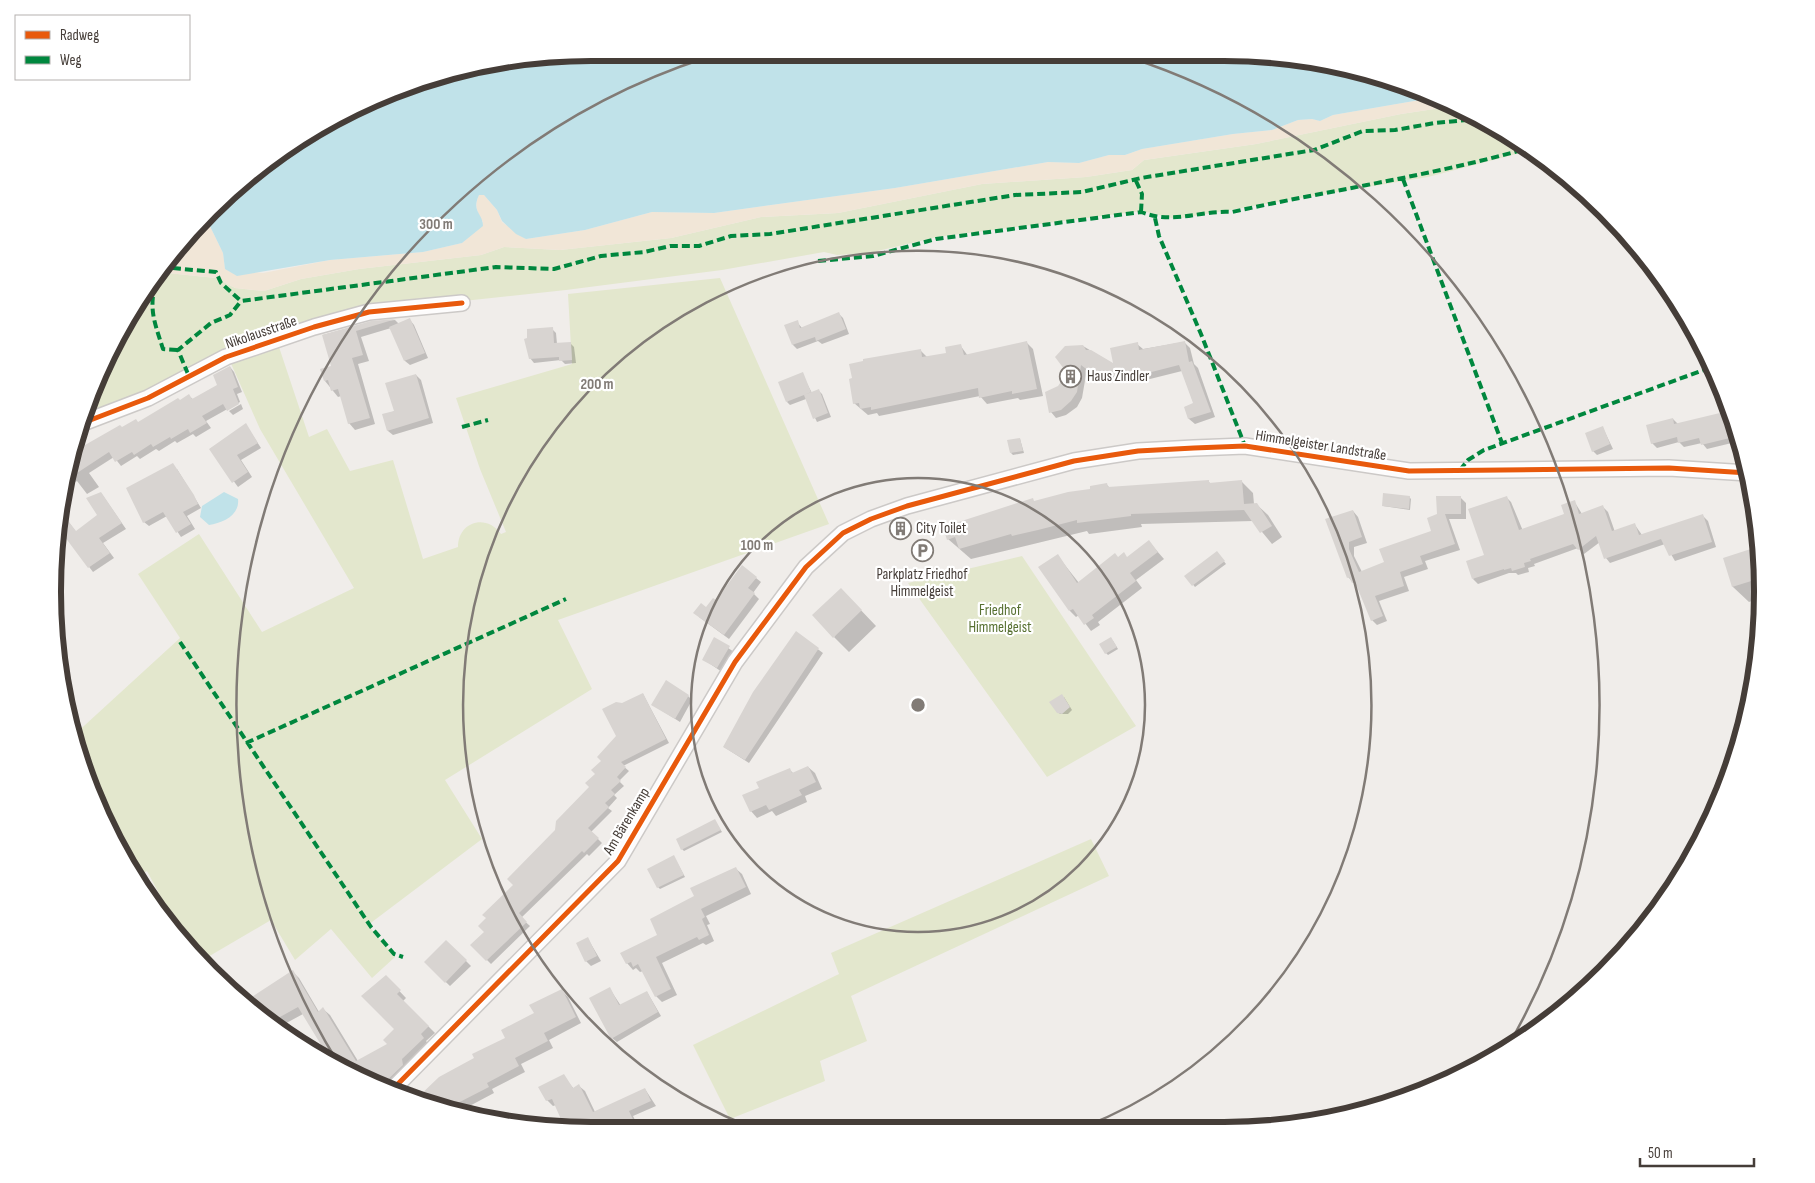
<svg xmlns="http://www.w3.org/2000/svg" width="1815" height="1183" font-family="'Sofia Sans Condensed',sans-serif">
<rect width="100%" height="100%" fill="#f0edea"/>
<!-- green -->
<path fill="#e3e7cd" d="M1454 106 1532 150 1428 177 1176 219 1142 211 937 237 869 253 837 255 824 252 722 270 566 290 352 313 146 396 81 418 125 322 158 272 216 278 235 288 264 291 301 279 359 269 481 255 504 247 560 250 671 238 761 217 838 213 982 184 1086 177 1132 170 1144 160 1256 144 1401 114Z
M720 278 829 524 558 620 592 689 445 780 482 839 368 925 395 957 372 978 331 929 295 960 271 920 201 961 188 948 147 871 136 877 125 861 73 736 180 638 138 574 199 534 262 632 354 588 260 429 229 359 277 341 309 437 327 429 350 471 393 460 423 559 458 547C458 522 486 513 501 534L506 532 480 469 456 398 572 364 568 294Z
M1022 556 1136 726 1047 777 908 583Z
M1091 839 1109 876 851 996 867 1041 820 1061 825 1081 730 1119 693 1045 839 974 831 953Z"/>
<!-- sand -->
<path fill="#f1e6d7" d="M1437 97 1454 106 1401 114 1256 144 1144 160 1132 170 1086 177 982 184 838 213 761 217 671 238 560 250 504 247 481 255 359 269 301 279 264 291 235 288 216 278 158 272 205 216 223 253 225 269 263 273 330 260 423 252 462 243 483 222C477 212 474 206 479 195H484L497 210 502 222 526 239 585 230 652 212 714 213 895 188 1048 162 1079 163 1109 155H1125L1142 149 1233 134 1272 130 1298 120 1312 119 1320 121 1333 115Z"/>
<!-- water -->
<path fill="#c0e2e9" d="M521 57H1294L1437 97 1333 115 1320 121 1312 119 1298 120 1272 130 1233 134 1142 149 1125 155H1109L1079 163 1048 162 895 188 714 213 652 212 585 230 526 239 516 234 502 221 497 210 484 195H479C471 212 483 213 483 226L462 243 423 252 330 260 237 276 225 269 223 253 205 216 292 143 419 81Z
M224 492 238 499C240 515 223 523 209 525L200 517 202 506Z"/>
<!-- shadow -->
<path fill="#0003" d="M839 314 843 318 849 334 822 344 818 341 797 349 793 345 797 322 802 328Z
M395 320 399 324 410 320 414 325 428 358 410 365 405 361 391 328 361 337 369 361 358 364 375 424 355 430 349 423 341 396 338 397 325 381 333 367 323 335 371 322Z
M552 329 556 333 557 344 570 343 574 347 576 363 565 364 561 360 534 363 530 358Z
M1026 342 1033 349 1043 396 1020 400 1018 398 987 404 980 396 879 416 877 413 868 415 854 403 920 350 927 357 948 354 960 345 968 356Z
M1184 342 1190 348 1194 364 1198 368 1215 417 1195 424 1189 419 1185 407 1194 404 1182 371 1134 383 1132 381 1123 383 1121 381 1105 383 1087 369 1082 398 1077 407 1066 415 1056 418 1051 412 1059 387 1083 346 1115 365 1137 344 1143 349Z
M230 367 234 372 242 392 237 394 240 402 206 421 211 428 196 437 193 434 177 443 175 441 159 451 156 449 140 459 137 456 121 466 114 457 89 473 99 487 87 494 77 481 67 487 77 442 80 439 86 446 138 423 189 396 194 400 218 386Z
M802 374 812 393 819 391 822 394 831 417 817 422 806 399 790 405 787 402Z
M416 375 421 380 433 423 393 435 388 431 384 415 395 411Z
M241 404 243 409 233 415 229 411Z
M1729 413 1740 441 1707 449 1702 443 1684 447 1679 442 1657 448 1652 443 1673 419 1678 424Z
M246 425 261 448 241 460 252 477 238 487 210 449Z
M1603 428 1613 449 1597 455 1593 451Z
M1020 439 1024 453 1013 455 1011 453Z
M177 469 201 508 187 516 195 529 181 537 167 516 149 526 144 522Z
M1208 481 1211 484 1242 482 1253 493 1254 504H1256L1268 515 1282 537 1272 544 1253 521 1141 524 1142 527 1089 534 1087 531 971 559 948 539 1035 502 1092 490 1107 485 1110 488Z
M101 493 126 529 103 543 114 558 93 572 67 538 56 546 62 513 76 532 99 516Z
M1409 497 1411 499 1410 510 1383 506Z
M1460 497 1466 503V519H1449L1460 550 1425 561 1428 569 1404 577 1409 591 1379 601 1387 621 1377 625 1372 620 1359 588 1348 577 1327 520 1353 511 1358 517 1367 543 1354 547V556L1362 572 1386 563 1433 532 1438 515Z
M1506 497 1511 502 1523 531 1566 514 1574 501 1582 514 1603 507 1608 512 1615 532 1635 525 1642 535 1703 516 1708 521 1716 547 1675 561 1665 544 1610 563 1606 558 1600 542 1584 554 1578 548 1534 564 1535 566 1528 568 1529 572 1518 575 1516 573H1509L1478 584 1473 579 1486 556Z
M1149 542 1164 559 1136 580 1142 588 1098 622 1100 625 1091 631 1079 615 1076 617 1070 611 1057 555 1079 583 1118 558H1128Z
M1760 548V598L1749 602 1733 587 1725 559Z
M1219 555 1226 564 1195 587 1186 576Z
M756 578 761 582 753 593 759 599 729 639 699 617 717 602Z
M856 605 876 626 849 652 834 637Z
M796 633 823 653 749 763 724 747Z
M715 639 734 652 722 672 703 659Z
M1113 641 1118 649 1108 655 1106 653Z
M643 694 669 743 623 766 629 771 619 781 624 786 614 795 617 798 608 808 612 811 591 832 602 843 589 856 587 854 521 918 530 926 491 964 472 945 485 932 515 885 591 787 617 737 622 705Z
M688 696 692 700 680 722 653 705Z
M1064 697 1072 710 1068 714H1060L1058 712Z
M808 767 815 773 822 789 805 796 807 802 776 816 772 811 757 818 751 811 760 788 789 769 794 774Z
M715 821 722 832 684 851 682 849Z
M674 857 685 877 660 889 658 887Z
M735 868 742 874 751 894 706 916 710 924 707 925 714 941 706 945 703 943 662 963 677 995 662 1002 656 996 643 971 640 972 636 968 633 970 627 963 659 935 696 896Z
M588 939 601 961 591 966 586 961Z
M446 941 471 966 450 986 425 962Z
M293 972 299 978 319 1012 323 1009 330 1015 358 1061 389 1044 396 1029 386 977 406 998 403 1001 435 1033 426 1041 429 1045 385 1089 328 1061 331 1059 303 1014 279 1027 244 1003Z
M610 989 621 1006 647 992 661 1016 617 1042 612 1038Z
M561 990 568 997 581 1023 549 1040 553 1048 521 1064 525 1072 492 1089 494 1093 462 1110 418 1098 507 1039Z
M563 1076 574 1089 579 1086 585 1091 595 1112 645 1089 656 1106 633 1116 638 1126H565L556 1105 553 1106 547 1100Z
M492 1113 497 1118 498 1120 485 1116Z"/>
<!-- building -->
<path fill="#d8d4d1" d="M839 312 846 329 816 341 815 337 792 345 784 325 798 320 800 328Z
M410 318 425 353 404 361 389 327Z
M396 319 356 331 363 355 352 358 370 418 348 424 338 389 331 391 328 380 324 381 320 369 331 366 322 335 371 321Z
M553 327 554 343 571 342 572 360 559 361V357L529 359 524 339 527 338V329Z
M1027 341 1037 389 1012 394V391L979 398 978 388 871 410V407L860 409 859 403 853 404 849 379 852 378 849 364 863 361V359L921 349 922 357 946 353 945 347 961 344 964 355Z
M1185 341 1189 362 1192 361 1211 412 1188 419 1184 407 1193 403 1179 365 1128 378 1127 376 1116 378V375L1098 378 1081 365 1077 392 1071 401 1061 410 1049 413 1045 392 1058 386 1067 373 1055 357 1065 346 1083 345 1086 350H1091L1113 363 1110 348 1138 342 1139 350Z
M230 366 238 387 233 389 239 404 227 411 223 404 202 416 207 423 190 433 188 429 171 439 170 437 153 447 151 444 134 455 132 452 115 462 109 452 77 473 72 465 78 434 85 445 120 425 122 427 136 419 138 422 178 398 180 400 189 394 192 399 217 385 213 375Z
M803 372 811 392 804 395 819 389 828 413 813 419 804 395 786 402 778 382Z
M416 374 429 418 387 431 382 414 394 411 385 383Z
M1724 412 1730 438 1701 445 1699 438 1678 443 1677 437 1651 444 1646 425 1673 418 1674 424Z
M246 423 258 443 237 455 248 472 232 483 209 449Z
M1603 426 1610 444 1592 452 1585 433Z
M1020 438 1023 451 1010 453 1007 440Z
M173 463 194 495 198 504 183 512 191 524 176 533 163 512 143 523 126 488Z
M1209 480V483L1242 480 1244 504 1257 503 1272 526 1260 533 1244 510 1131 514V516L1077 523V520L1038 530 1012 536 1011 534 959 549 955 537 947 540 943 527 1033 498 1034 501 1068 492 1090 489V486L1107 483 1108 487Z
M101 492 122 523 99 538 110 553 88 568 59 529 62 513 76 531 97 515 86 498Z
M1383 493 1410 496 1409 509 1382 506Z
M1436 496H1461V514H1445L1455 544 1420 556 1423 564 1400 572 1404 586 1375 596 1383 616 1371 621 1355 582 1352 583 1349 577 1347 578 1325 519 1353 510 1362 537 1349 542V549L1359 572 1384 562 1379 549 1431 531 1427 518 1437 514Z
M1507 496 1519 530 1564 514 1561 505 1575 500 1579 514 1603 505 1612 531 1635 523 1639 535 1703 514 1712 542 1669 556 1661 539 1604 559 1596 536 1578 550 1573 544 1530 559 1531 561 1524 563 1525 567 1512 571 1511 568 1504 570V569L1472 579 1466 561 1484 555 1468 509Z
M1149 540 1158 552 1130 573 1136 581 1092 615 1094 618 1084 625 1073 609 1069 611 1038 567 1058 554 1077 583 1115 553 1118 557 1124 552 1127 557Z
M1760 546 1761 578 1732 587 1723 558Z
M1217 551 1225 561 1192 586 1184 576Z
M742 565 757 577 748 588 755 593 724 635 693 613 701 603 706 607 713 598 716 600Z
M841 588 862 610 833 638 812 615Z
M796 631 819 648 745 760 723 747 753 692Z
M714 637 730 646 717 668 702 660Z
M1111 637 1117 647 1105 654 1099 644Z
M666 680 689 695 675 719 651 705Z
M643 693 666 739 621 762 626 767 617 777 621 781 611 790 615 794 605 803 609 807 588 828 599 838 584 853 582 851 519 913 527 922 486 961 470 945 484 932 478 926 486 918 482 915 513 885 507 879 555 830 556 821 589 787 585 783 595 774 591 770 601 761 597 757 616 736 602 709 616 702 622 703Z
M1062 694 1070 707 1062 714 1057 713 1049 702Z
M808 766 816 782 799 790 802 795 769 810 766 805 750 812 742 795 759 788 756 782 790 768 792 773Z
M715 819 721 830 681 850 676 839Z
M674 855 684 875 657 888 647 869Z
M736 867 746 887 701 909 705 917 702 919 709 935 699 940 697 937 656 957 671 989 655 997 638 964 633 967 631 962 626 964 620 953 657 935 650 919 694 896 690 888Z
M588 937 597 956 585 962 576 943Z
M446 940 467 960 445 983 424 962Z
M293 970 318 1012 323 1007 356 1061 387 1044 383 1040 394 1029 361 996 386 975 401 990 397 994 429 1026 421 1034 424 1038 402 1059 403 1065 380 1087 326 1060 329 1058 298 1007 271 1022 244 1002Z
M610 987 619 1005 647 991 658 1012 611 1039 589 998Z
M562 989 576 1017 544 1033 548 1041 515 1058 519 1066 487 1083 489 1087 450 1107 417 1098 439 1077 474 1058 472 1054 505 1038 501 1030 534 1013 529 1005Z
M564 1074 573 1088 579 1084 593 1112 645 1088 651 1101 629 1111 636 1126H613L610 1119 594 1126H564L552 1099 546 1101 538 1087Z"/>
<g fill="none" stroke-linecap="round" stroke-linejoin="round">
<defs>
<path id="minor" d="M80 424 148 398 226 357 314 327 369 312 462 303
M391 1091 618 861 735 662 806 567 843 533 871 519 907 506 1074 461 1138 451 1194 448 1245 446 1409 471 1669 468 1748 473"/>
</defs>
<!-- minor casing -->
<use href="#minor" stroke="#ccc9c7" stroke-width="18"/>
<!-- minor -->
<use href="#minor" stroke="#fdfcfc" stroke-width="15"/>
<!-- quiet -->
<path stroke="#00873e" stroke-width="4" stroke-dasharray="8 4" stroke-linecap="butt" d="M1403 179 1502 443
M1136 181 1142 194 1141 212
M1155 218 1159 236 1201 334 1245 446
M818 261 873 256 936 239 1141 212C1175 225 1198 210 1232 212 1331 190 1431 176 1529 148
M161 267 216 272 221 283 241 301 496 267 554 269 601 256 644 252 670 246H699L731 236 770 234 1015 195 1082 192 1141 178 1314 150 1363 131 1395 130 1435 123 1478 119
M157 273C149 309 152 315 163 349L178 350
M188 374 178 350 211 323 230 315 241 301
M462 427 488 420
M1460 470 1468 460 1484 450 1712 367
M180 642 371 927 394 954 403 957
M246 743 566 599"/>
<defs>
<path id="cycleway" d="M80 424 148 398 226 357 314 327 369 312 462 303
M391 1091 618 861 735 662 806 567 843 533 871 519 907 506 1074 461 1138 451 1194 448 1245 446 1409 471 1669 468 1748 473"/>
</defs>
<!-- cycleway casing -->
<use href="#cycleway" stroke="#fff" stroke-width="8"/>
<!-- cycleway -->
<use href="#cycleway" stroke="#e8590c" stroke-width="5"/>
</g>
<!-- distance rings -->
<g fill="none" stroke="#817b76" stroke-width="2.5">
<circle cx="918" cy="705" r="227"/>
<path d="M748 1126A454 454 0 1 1 1084 1127"/>
<path d="M340 1066A681 681 0 0 1 708 57M1128 57A681 681 0 0 1 1508 1046"/>
</g>
<!-- icons -->
<defs>
<symbol id="building-ring" viewBox="-11 -11 22 22"><circle r="9.5" fill="#fff" stroke="#817b76" stroke-width="1.5"/><path d="M-4-6H4V6H1V3H-1V6H-4ZM-2.5-4.3h1.7v1.8h-1.7ZM.8-4.3h1.7v1.8H.8ZM-2.5-1h1.7V.8h-1.7ZM.8-1h1.7V.8H.8Z" fill="#817b76"/></symbol>
<symbol id="parking-ring" viewBox="-11 -11 22 22"><circle r="9.5" fill="#fff" stroke="#817b76" stroke-width="1.5"/><path d="M-3.5-5.5H1a3.5 3.5 0 0 1 0 7H-1V5.5H-3.5ZM-1-3.4V-.6H.8a1.4 1.4 0 0 0 0-2.8Z" fill="#817b76"/></symbol>
</defs>
<g fill-rule="evenodd">
<use href="#building-ring" x="1058" y="364" width="25" height="25"/>
<use href="#building-ring" x="888" y="516" width="25" height="25"/>
<use href="#parking-ring" x="910" y="538" width="25" height="25"/>
</g>
<g text-anchor="middle" stroke-width="4.5" stroke-linejoin="round" paint-order="stroke">
<!-- street labels -->
<g font-size="15" fill="#453d38" stroke="#fff">
<text transform="translate(261 332) rotate(-19)" y="5">Nikolausstraße</text>
<text transform="translate(1321 445) rotate(9)" y="5">Himmelgeister Landstraße</text>
<text transform="translate(626 821) rotate(-59)" y="5">Am Bärenkamp</text>
</g>
<!-- poi labels -->
<g font-size="15" fill="#453d38" stroke="#fff" text-anchor="start">
<text x="1087" y="381">Haus Zindler</text>
<text x="916" y="533">City Toilet</text>
<text x="922" y="579" text-anchor="middle">Parkplatz Friedhof<tspan x="922" dy="17">Himmelgeist</tspan></text>
</g>
<!-- park labels -->
<g font-size="15" fill="#577031" stroke="#fff">
<text x="1000" y="615">Friedhof<tspan x="1000" dy="17">Himmelgeist</tspan></text>
</g>
</g>
<!-- crop -->
<path d="M0 0H1815V1183H0ZM591 61H1224A530 530 0 0 1 1754 591V592A530 530 0 0 1 1224 1122H591A530 530 0 0 1 61 592V591A530 530 0 0 1 591 61Z" fill="#fff" fill-rule="evenodd"/>
<path fill="none" stroke="#453d38" stroke-width="6" d="M591 61H1224A530 530 0 0 1 1754 591V592A530 530 0 0 1 1224 1122H591A530 530 0 0 1 61 592V591A530 530 0 0 1 591 61Z"/>
<circle cx="918" cy="705" r="8" fill="#817b76" stroke="#fff" stroke-width="2.5"/>
<g font-size="15" text-anchor="middle" font-weight="bold" fill="#817b76" stroke="#fff" stroke-width="4.5" stroke-linejoin="round" paint-order="stroke">
<text x="436" y="229">300 m</text>
<text x="597" y="389">200 m</text>
<text x="757" y="550">100 m</text>
</g>
<!-- legend -->
<rect x="15" y="15" width="175" height="65" fill="#ffffff" stroke="#b5b1af"/>
<rect x="25" y="31" width="25" height="8" fill="#e8590c" stroke="#b5b1af"/>
<text x="60" y="40" font-size="15" fill="#453d38">Radweg</text>
<rect x="25" y="56" width="25" height="8" fill="#00873e" stroke="#b5b1af"/>
<text x="60" y="65" font-size="15" fill="#453d38">Weg</text>
<!-- scale -->
<path d="M1640 1158v8h114v-8" fill="none" stroke="#453d38" stroke-width="2.5"/>
<text x="1648" y="1158" font-size="15" fill="#453d38" stroke="#ffffff" stroke-width="4" paint-order="stroke">50 m</text>
</svg>
